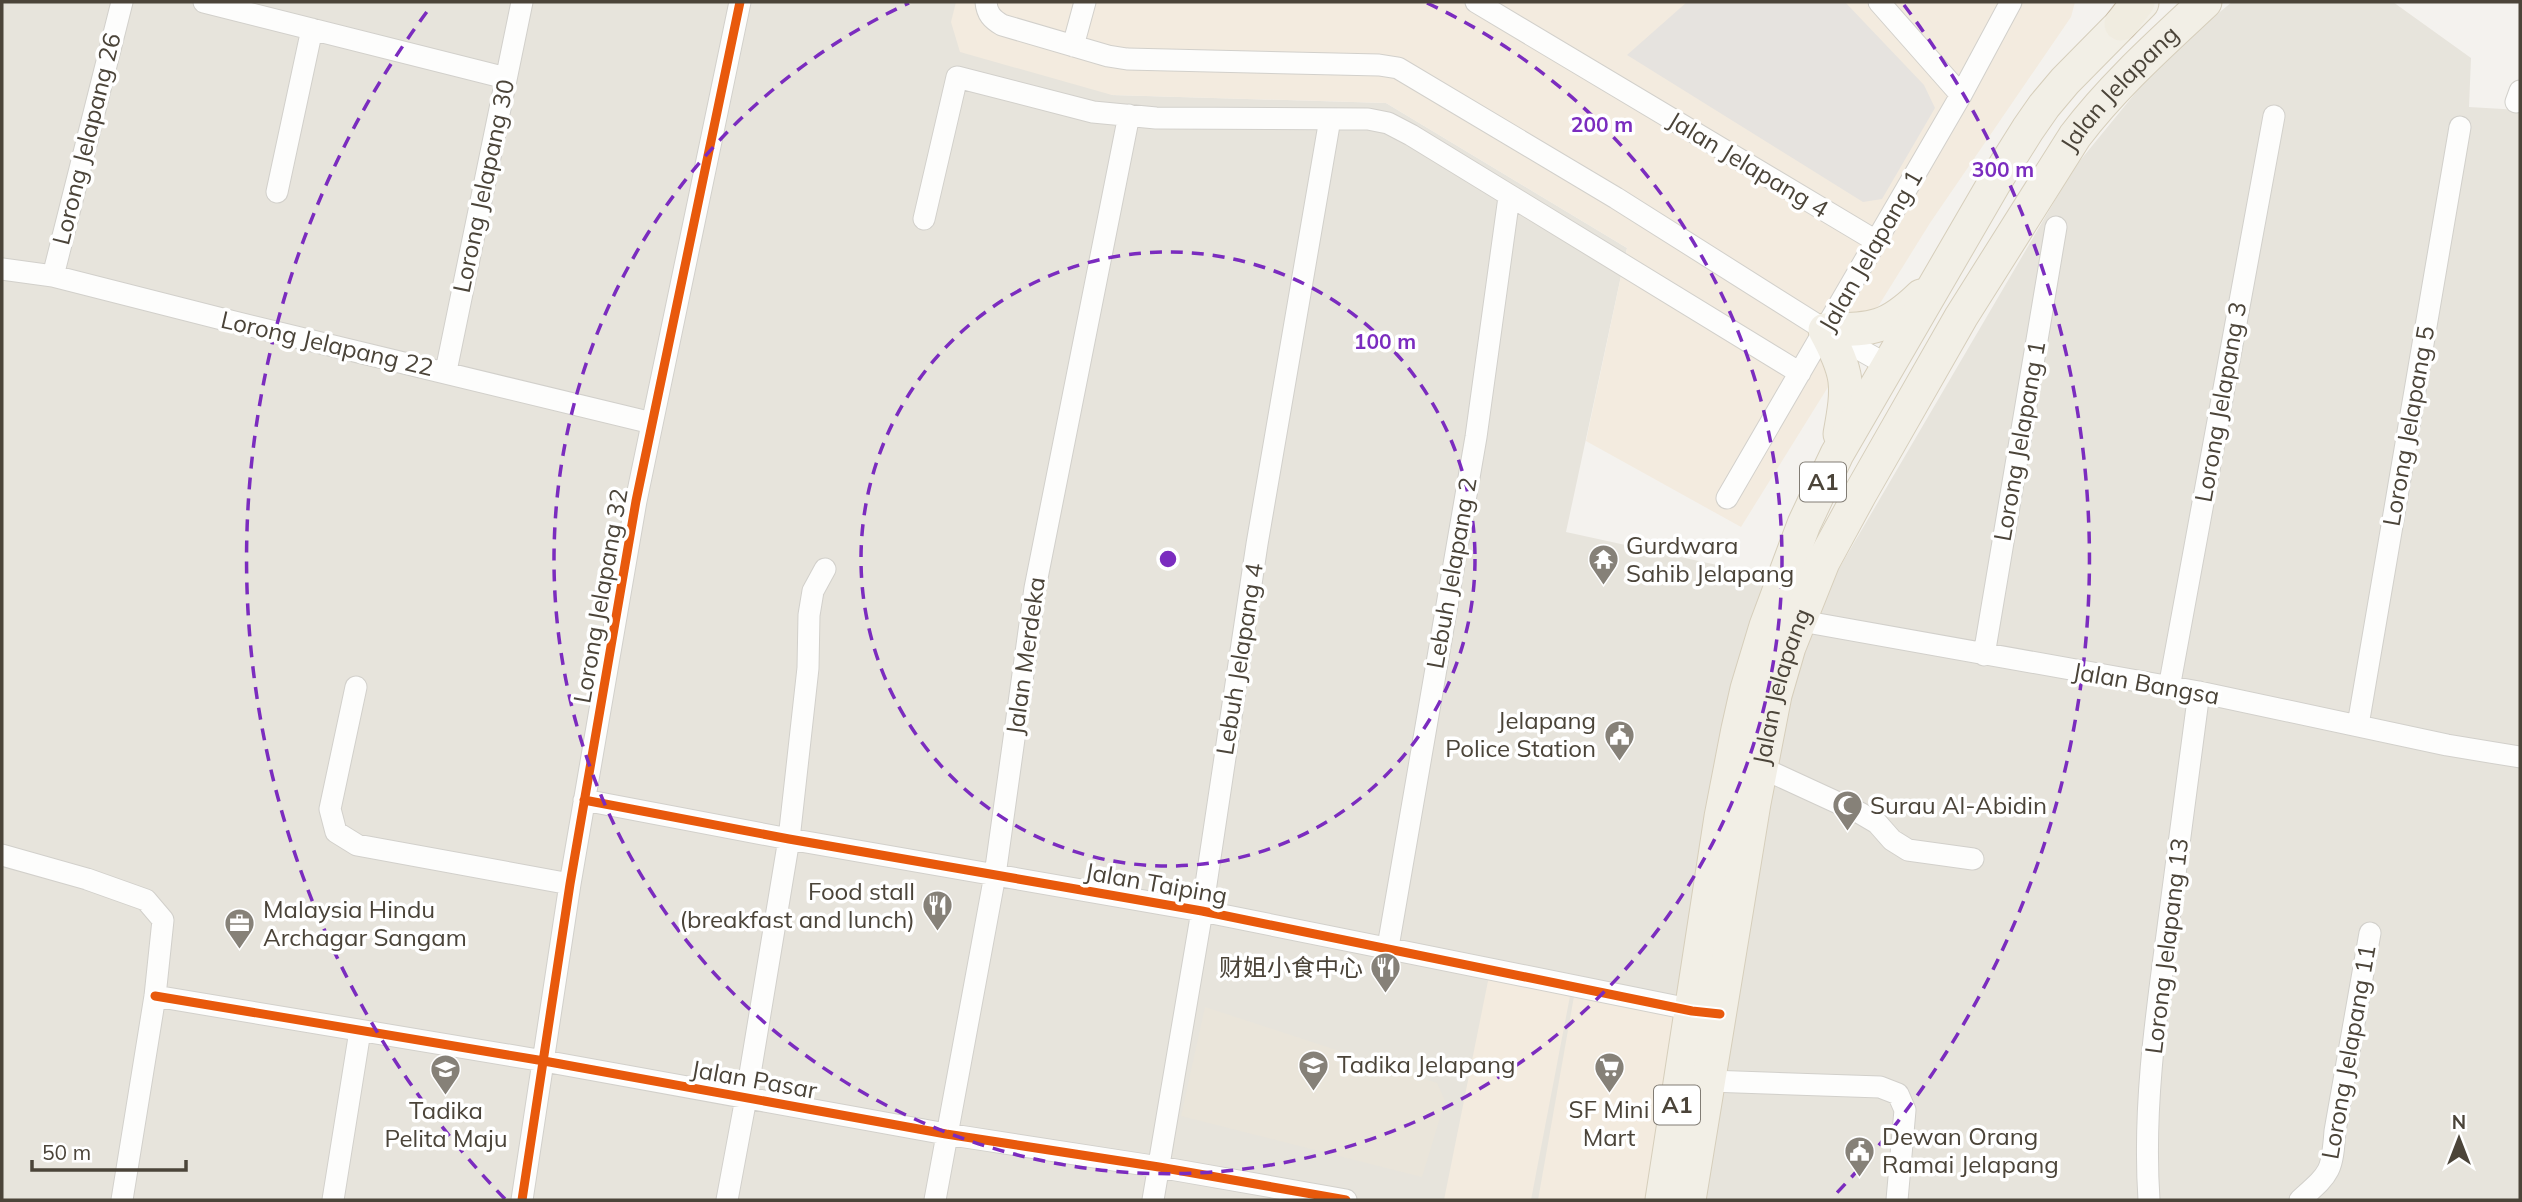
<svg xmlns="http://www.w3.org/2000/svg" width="2522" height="1202" font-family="Mulish,'Noto Sans SC',sans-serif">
<rect width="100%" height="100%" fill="#f4f2ee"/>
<!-- residential -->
<path fill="#e7e4dc" d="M2 2H956L1112 95 1386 103 1627 248 1566 532 1827 589 2074 168 2164 58 2232 2H2393L2471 58 2469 107 2520 110V1200H2Z"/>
<!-- commercial -->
<path fill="#f3ebdf" d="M956 2H2075L2071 17 1930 223 1741 527 1586 441 1627 248 1386 103 1112 95 960 52 951 22Z
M1489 976 1570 996 1531 1200H1444Z
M1576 985 1723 1014 1691 1200H1538Z"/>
<!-- education -->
<path fill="#eae5da" d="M1205 1007 1437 1083 1445 1101 1422 1177 1181 1116Z"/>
<!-- parking -->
<path fill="#e6e3df" d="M1687 2H1845L1924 85 1935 108 1882 199 1863 202 1627 55Z"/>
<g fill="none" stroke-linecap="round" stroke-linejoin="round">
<defs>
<path id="minor" d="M204 2 506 78
M986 2C987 14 992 19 1002 25L1108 56 1127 59 1379 65 1398 68 1616 198 1825 330 1889 366
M1476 2 1876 241
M1879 2 1961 95
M1073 46 1085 2
M2516 102 2520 91
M277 192 312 29
M924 219 957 77 1093 112 1156 118 1368 119 1388 123 1411 135 1800 373
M2 269 53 276 230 321 652 423
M53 276 122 2
M446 371 522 2
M1727 498 1961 95 2011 2
M1790 619 2199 692 2447 745 2520 757
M1984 655 2056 227
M356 687 330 809 336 832 357 845 570 884
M2169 688 2274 116
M2358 725 2460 127
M1760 767 1860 813 1877 823 1892 840 1908 850 1973 859
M584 800 789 839 1202 911 1704 1012
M2 855 87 879 146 900 163 920 155 996 122 1200
M1388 947 1476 437 1509 197
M155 996 544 1061 946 1134 1159 1167 1346 1200
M1709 1081 1880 1087 1898 1094 1905 1110 1897 1200
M333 1200 360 1031
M522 1200 570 884 636 501 740 2
M727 1200 746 1098 789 839 808 668 809 615 813 591 825 569
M935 1200 995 875 1035 588 1129 115
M1153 1200 1202 911 1257 544 1330 119
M2149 1200C2143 1112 2155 1023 2167 935 2178 854 2189 773 2199 692
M2300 1200C2330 1173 2332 1173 2335 1131L2370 933"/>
<g id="primary">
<path d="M1840 434C1849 385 1849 374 1825 330 1872 329 1886 330 1921 296"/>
<path d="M1662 1200 1721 817 1738 729 1747 689 1766 626 1804 524 1837 454 1996 180 2028 129 2044 106 2065 81 2142 3"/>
<path id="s1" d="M1689 1200 1754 803 1775 695 1789 647 1823 562 1860 494 1961 317 2075 136C2113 86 2159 45 2205 2"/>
</g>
<path id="trunk" d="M2121 24 2138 2"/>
</defs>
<!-- minor casing -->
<use href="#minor" stroke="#d2d0cb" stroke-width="23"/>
<!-- primary casing -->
<use href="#primary" stroke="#d6cebb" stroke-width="35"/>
<!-- trunk casing -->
<use href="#trunk" stroke="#ccbfa9" stroke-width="35"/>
<!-- minor -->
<use href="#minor" stroke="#fdfdfc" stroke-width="21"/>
<!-- primary -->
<use href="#primary" stroke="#f2efe6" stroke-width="33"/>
<!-- trunk -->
<use href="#trunk" stroke="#f0ece0" stroke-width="33"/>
<defs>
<path id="cycleway" d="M584 800 789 839 1202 911 1692 1011 1720 1014
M155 996 544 1061 946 1134 1159 1167 1346 1200
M522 1200 570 884 636 501 740 2"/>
</defs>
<!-- cycleway casing -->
<use href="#cycleway" stroke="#fff" stroke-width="13"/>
<!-- cycleway -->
<use href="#cycleway" stroke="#e8590c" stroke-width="9"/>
</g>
<!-- distance rings -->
<g fill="none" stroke="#7b2cbf" stroke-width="3.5" stroke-dasharray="12 9">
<circle cx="1168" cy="559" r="307"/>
<path d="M1427 3A614 614 0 1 1 909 3"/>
<path d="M505 1199A921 921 0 0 1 432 5M1904 5A921 921 0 0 1 1831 1199"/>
</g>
<!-- icons -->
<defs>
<symbol id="temple-pin" viewBox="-11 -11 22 30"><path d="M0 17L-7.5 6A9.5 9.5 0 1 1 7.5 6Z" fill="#868178" stroke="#fff"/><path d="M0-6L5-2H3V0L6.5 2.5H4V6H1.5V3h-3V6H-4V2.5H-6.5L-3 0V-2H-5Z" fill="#fff"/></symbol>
<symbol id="civic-pin" viewBox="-11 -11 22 30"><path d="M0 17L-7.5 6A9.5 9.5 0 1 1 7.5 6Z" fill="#868178" stroke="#fff"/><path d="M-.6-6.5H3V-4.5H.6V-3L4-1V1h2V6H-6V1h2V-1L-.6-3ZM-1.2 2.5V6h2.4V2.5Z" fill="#fff"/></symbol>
<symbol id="mosque-pin" viewBox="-11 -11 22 30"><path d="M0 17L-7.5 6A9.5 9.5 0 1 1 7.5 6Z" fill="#868178" stroke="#fff"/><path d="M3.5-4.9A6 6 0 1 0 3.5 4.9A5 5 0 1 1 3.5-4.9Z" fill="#fff"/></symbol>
<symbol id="restaurant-pin" viewBox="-11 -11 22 30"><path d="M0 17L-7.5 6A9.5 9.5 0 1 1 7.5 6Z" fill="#868178" stroke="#fff"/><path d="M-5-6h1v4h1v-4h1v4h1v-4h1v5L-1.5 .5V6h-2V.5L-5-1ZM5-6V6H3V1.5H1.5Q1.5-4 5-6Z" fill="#fff"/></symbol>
<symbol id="office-pin" viewBox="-11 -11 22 30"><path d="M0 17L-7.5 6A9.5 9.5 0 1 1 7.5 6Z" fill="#868178" stroke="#fff"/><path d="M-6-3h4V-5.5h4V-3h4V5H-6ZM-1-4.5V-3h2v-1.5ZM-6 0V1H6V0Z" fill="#fff"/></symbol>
<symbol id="school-pin" viewBox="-11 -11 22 30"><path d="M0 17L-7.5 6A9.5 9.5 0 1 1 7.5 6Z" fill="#868178" stroke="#fff"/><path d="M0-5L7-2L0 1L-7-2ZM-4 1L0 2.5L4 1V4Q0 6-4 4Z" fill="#fff"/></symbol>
<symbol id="supermarket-pin" viewBox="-11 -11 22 30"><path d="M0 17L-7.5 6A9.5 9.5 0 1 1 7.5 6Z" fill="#868178" stroke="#fff"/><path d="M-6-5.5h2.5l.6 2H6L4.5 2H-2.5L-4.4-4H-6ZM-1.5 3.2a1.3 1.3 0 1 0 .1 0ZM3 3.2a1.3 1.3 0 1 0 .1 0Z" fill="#fff"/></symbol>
</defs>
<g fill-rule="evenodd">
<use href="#temple-pin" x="1586" y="542" width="35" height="47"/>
<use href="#civic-pin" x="1602" y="718" width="35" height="47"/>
<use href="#mosque-pin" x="1830" y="788" width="35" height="47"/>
<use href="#restaurant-pin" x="920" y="888" width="35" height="47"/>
<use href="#office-pin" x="222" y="906" width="35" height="47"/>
<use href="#restaurant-pin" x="1368" y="950" width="35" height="47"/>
<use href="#school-pin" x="1296" y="1048" width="35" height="47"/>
<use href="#supermarket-pin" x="1592" y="1050" width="35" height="47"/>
<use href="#school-pin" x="428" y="1052" width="35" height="47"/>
<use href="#civic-pin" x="1842" y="1134" width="35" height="47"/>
</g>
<g text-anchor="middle" stroke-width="7" stroke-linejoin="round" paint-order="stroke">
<!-- shield labels -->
<g fill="#fff" stroke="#817c74" stroke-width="2">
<rect x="1800" y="462.5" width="46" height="39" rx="5"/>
<rect x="1654" y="1085.5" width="46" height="39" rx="5"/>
</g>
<g font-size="23" font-weight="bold" fill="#4b4439">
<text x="1823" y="490">A1</text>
<text x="1677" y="1113">A1</text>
</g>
<!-- street labels -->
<g font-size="24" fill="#4b4439" stroke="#fff">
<text dy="8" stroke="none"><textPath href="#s1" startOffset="1214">Jalan Jelapang</textPath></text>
<text transform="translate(87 139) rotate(-76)" y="8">Lorong Jelapang 26</text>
<text transform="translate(1748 165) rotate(31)" y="8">Jalan Jelapang 4</text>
<text transform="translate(484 186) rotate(-78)" y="8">Lorong Jelapang 30</text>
<text transform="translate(1871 251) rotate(-60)" y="8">Jalan Jelapang 1</text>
<text transform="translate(327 344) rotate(13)" y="8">Lorong Jelapang 22</text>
<text transform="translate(2221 402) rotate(-80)" y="8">Lorong Jelapang 3</text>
<text transform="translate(2409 426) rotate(-80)" y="8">Lorong Jelapang 5</text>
<text transform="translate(2020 441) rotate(-80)" y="8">Lorong Jelapang 1</text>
<text transform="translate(1452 573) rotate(-80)" y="8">Lebuh Jelapang 2</text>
<text transform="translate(601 596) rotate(-80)" y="8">Lorong Jelapang 32</text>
<text transform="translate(1026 656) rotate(-82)" y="8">Jalan Merdeka</text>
<text transform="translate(1240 659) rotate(-81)" y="8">Lebuh Jelapang 4</text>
<text transform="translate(2146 684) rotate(10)" y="8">Jalan Bangsa</text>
<text dy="8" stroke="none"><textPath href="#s1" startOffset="522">Jalan Jelapang</textPath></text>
<text transform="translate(1156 884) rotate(10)" y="8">Jalan Taiping</text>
<text transform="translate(2167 946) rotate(-83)" y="8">Lorong Jelapang 13</text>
<text transform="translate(2349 1052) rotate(-80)" y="8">Lorong Jelapang 11</text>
<text transform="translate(754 1080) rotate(10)" y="8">Jalan Pasar</text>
</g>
<!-- poi labels -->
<g font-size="24" fill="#4b4439" stroke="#fff" text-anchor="start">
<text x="1626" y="554">Gurdwara<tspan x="1626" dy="28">Sahib Jelapang</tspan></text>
<text x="1596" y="729" text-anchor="end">Jelapang<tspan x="1596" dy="28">Police Station</tspan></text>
<text x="1870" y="814">Surau Al-Abidin</text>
<text x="915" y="900" text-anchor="end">Food stall<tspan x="915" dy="28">(breakfast and lunch)</tspan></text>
<text x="263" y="918">Malaysia Hindu<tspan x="263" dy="28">Archagar Sangam</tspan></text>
<text x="1363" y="976" text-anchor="end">财姐小食中心</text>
<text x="1337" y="1073">Tadika Jelapang</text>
<text x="1609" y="1118" text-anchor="middle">SF Mini<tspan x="1609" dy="28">Mart</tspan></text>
<text x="446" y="1119" text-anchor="middle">Tadika<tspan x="446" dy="28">Pelita Maju</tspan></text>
<text x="1882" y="1145">Dewan Orang<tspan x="1882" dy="28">Ramai Jelapang</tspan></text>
</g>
</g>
<circle cx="1168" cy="559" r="10" fill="#7b2cbf" stroke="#fff" stroke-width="3.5"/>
<g font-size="21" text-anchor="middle" font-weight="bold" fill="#7b2cbf" stroke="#fff" stroke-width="7" stroke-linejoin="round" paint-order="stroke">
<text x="1602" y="132">200 m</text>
<text x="2003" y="177">300 m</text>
<text x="1385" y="349">100 m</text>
</g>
<!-- border -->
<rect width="2522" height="1202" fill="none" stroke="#4b4439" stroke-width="7"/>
<!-- north arrow -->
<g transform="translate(2459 1139)" stroke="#ffffff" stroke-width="5" paint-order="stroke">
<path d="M0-5L12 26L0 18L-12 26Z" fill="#4b4439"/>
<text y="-10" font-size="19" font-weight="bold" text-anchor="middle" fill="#4b4439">N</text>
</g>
<!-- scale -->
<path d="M32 1160v10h154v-10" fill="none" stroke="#4b4439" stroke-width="3.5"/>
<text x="42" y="1160" font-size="21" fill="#4b4439" stroke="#ffffff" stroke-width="5" paint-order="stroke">50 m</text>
</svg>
